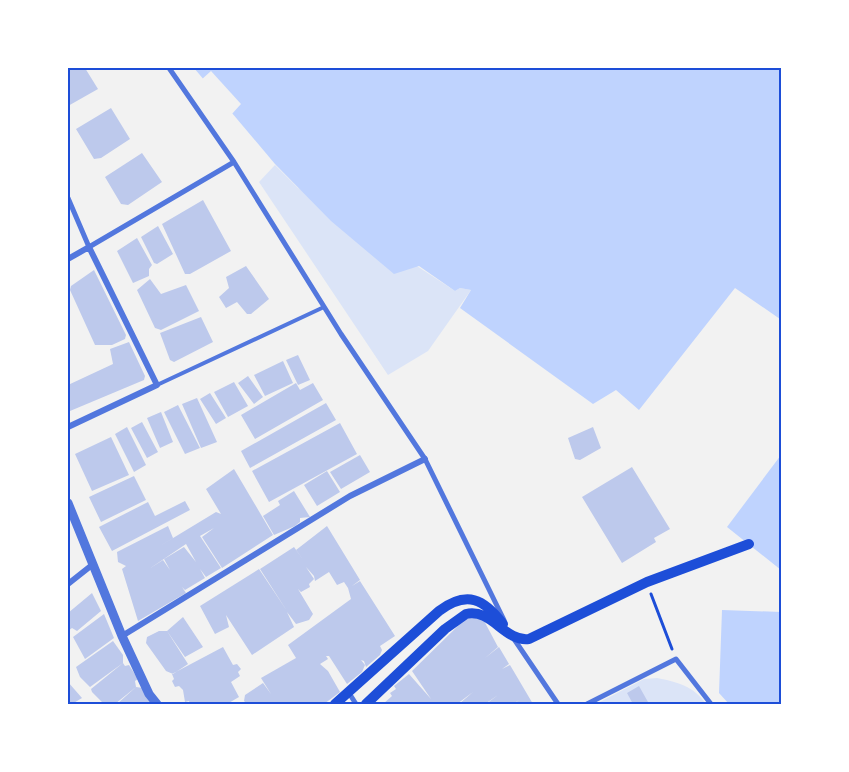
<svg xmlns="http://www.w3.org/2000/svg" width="849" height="772" font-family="Literata,serif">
<rect width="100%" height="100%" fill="#f2f2f2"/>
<!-- green -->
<path fill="#dbe4f7" d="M275 165 298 188 455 291 460 288 471 290 428 351 388 375 259 182Z
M657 678C677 682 694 686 706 704H596L644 679Z"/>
<!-- water -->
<path fill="#bfd3fe" d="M194 68H781V317L780 319 735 288 639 410 616 390 593 404 460 308 471 290 460 288 455 291 419 266 394 274 331 221 275 164Z
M781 455V570L727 527Z
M722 610 781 612V704H729L719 693Z"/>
<!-- pier -->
<path fill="#f2f2f2" d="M211 71 241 104 231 115 201 80Z"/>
<!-- building -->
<path fill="#bdc9ec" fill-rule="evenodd" d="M68 68H85L98 89 68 106Z
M111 108 130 139 101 158 94 159 76 129Z
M142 153 162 182 128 205 121 204 105 177Z
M203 200 231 251 190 274H185L162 224Z
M158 226 173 254 157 264 154 263 141 237Z
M137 238 152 265 149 269V276L133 283 117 251Z
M246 266 269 299 251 314H247L237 302 226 308 219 297 229 288 226 277Z
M94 270 126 335 125 339 112 345H95L70 290 71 286Z
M150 279 161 294 186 285 199 311 161 330 155 328 137 290Z
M201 317 213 342 174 362 170 360 160 333Z
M129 342 145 376 144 380 70 411 68 385 113 364 110 349Z
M298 355 310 380 298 385 286 360Z
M283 361 293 383 265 396 254 375Z
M248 376 263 397 254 404 238 383Z
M234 382 248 406 228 417 214 392Z
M296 383 300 390 313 383 323 400 255 439 241 415Z
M210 393 226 418 216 424 200 399Z
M197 398 217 442 201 448 182 404Z
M326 403 336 420 250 468 241 451Z
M178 405 200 448 185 454 164 412Z
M161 412 173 442 160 448 147 418Z
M142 422 158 452 147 458 131 428Z
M340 423 357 454 269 502 252 471Z
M127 427 146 465 134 472 115 434Z
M593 427 601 448 580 460 575 459 568 438Z
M111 437 129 475 92 491 75 454Z
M360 455 370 472 341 489 330 472Z
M632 467 670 529 654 538 656 542 622 563 582 497Z
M234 469 273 535 222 568 202 537 214 528 200 536 221 568 206 577 200 569 205 578 185 590 182 587 186 593 138 621 122 569 126 566 118 562 117 552 168 526 173 538 150 552 216 512 221 514 206 489ZM186 544 196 562 184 547 164 559 170 570 163 560 149 569Z
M327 471 340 492 317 506 304 485Z
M134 476 146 500 101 522 89 497Z
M294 491 310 517 300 518V522L295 526 274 535 263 516 280 505 278 501Z
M185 501 190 510 112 551 99 527 148 502 155 516Z
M327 526 360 580 352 586 360 581 395 636 380 646 382 650 380 655 366 667 364 661 361 660 365 665 362 672 347 684 329 656H326L328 659 320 664 328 671 340 692 324 704 319 699 324 704H247L244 701 245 695 263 683 271 694 261 678 296 658 288 645 351 599 348 588 344 582 337 585 329 572 315 581 314 576 306 567 314 579 309 584 310 587 301 592 298 589 313 614 309 620 296 624 287 612 294 627 252 655 226 615 229 627 215 634 200 606 259 569 287 611 260 569 294 547 304 561 296 550Z
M92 593 101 611 77 631 72 628 68 631V613Z
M104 614 114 638 85 659 73 637Z
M183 617 203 647 185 657 167 631Z
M482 617 498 647 485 658 499 647 509 664 502 669 510 665 533 704H514L519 700 513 704H486L498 695 485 704H459L473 692 457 704H383L392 696 390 693 396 689 394 686 409 674 431 699 412 671 465 619Z
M159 631H167L188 664 173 674 166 671 146 643 147 637Z
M113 641 123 655V663L90 687 80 677 76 667Z
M223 647 233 665 237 664 241 669 238 672 240 676 231 682 239 697 227 704H190L189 701 185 702 183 690 179 686 175 687 172 681 174 679 172 674Z
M123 663 125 666 129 665 138 679 135 681 136 687 143 688 153 701 149 704H117L136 687 115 704H104L92 692 91 689Z
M68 682 82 698 72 704H68Z
M639 686 648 702 633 704 627 693Z"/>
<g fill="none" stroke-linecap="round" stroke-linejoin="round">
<!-- path -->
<path stroke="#1d4ed8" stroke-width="3" d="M651 594 672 649"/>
<!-- service -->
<path stroke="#5277de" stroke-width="4" d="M157 385 324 307"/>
<!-- pedestrian -->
<path stroke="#5277de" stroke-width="5" d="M169 68 234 162 341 334 425 459 504 620
M68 198 89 247 234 162
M514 639 558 704
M349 693 356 704
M587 704 676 659 711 704"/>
<!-- minor -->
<path stroke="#5277de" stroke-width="6" d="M68 259 89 247 157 385 68 427
M68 584 92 565
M122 636 350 496 425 459"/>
<!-- tertiary -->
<path stroke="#5277de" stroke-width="9" d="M68 503 122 636 149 694 157 704"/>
<!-- secondary -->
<path stroke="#1d4ed8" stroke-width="10" d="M335 704 439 611C467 590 484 599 503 624
M366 704 445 629 466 614C492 608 504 642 529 639L647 582 749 544"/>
</g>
<!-- border -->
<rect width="849" height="772" fill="none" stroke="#ffffff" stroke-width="138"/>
<rect x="69" y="69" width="711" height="634" fill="none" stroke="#1d4ed8" stroke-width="2"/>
</svg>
